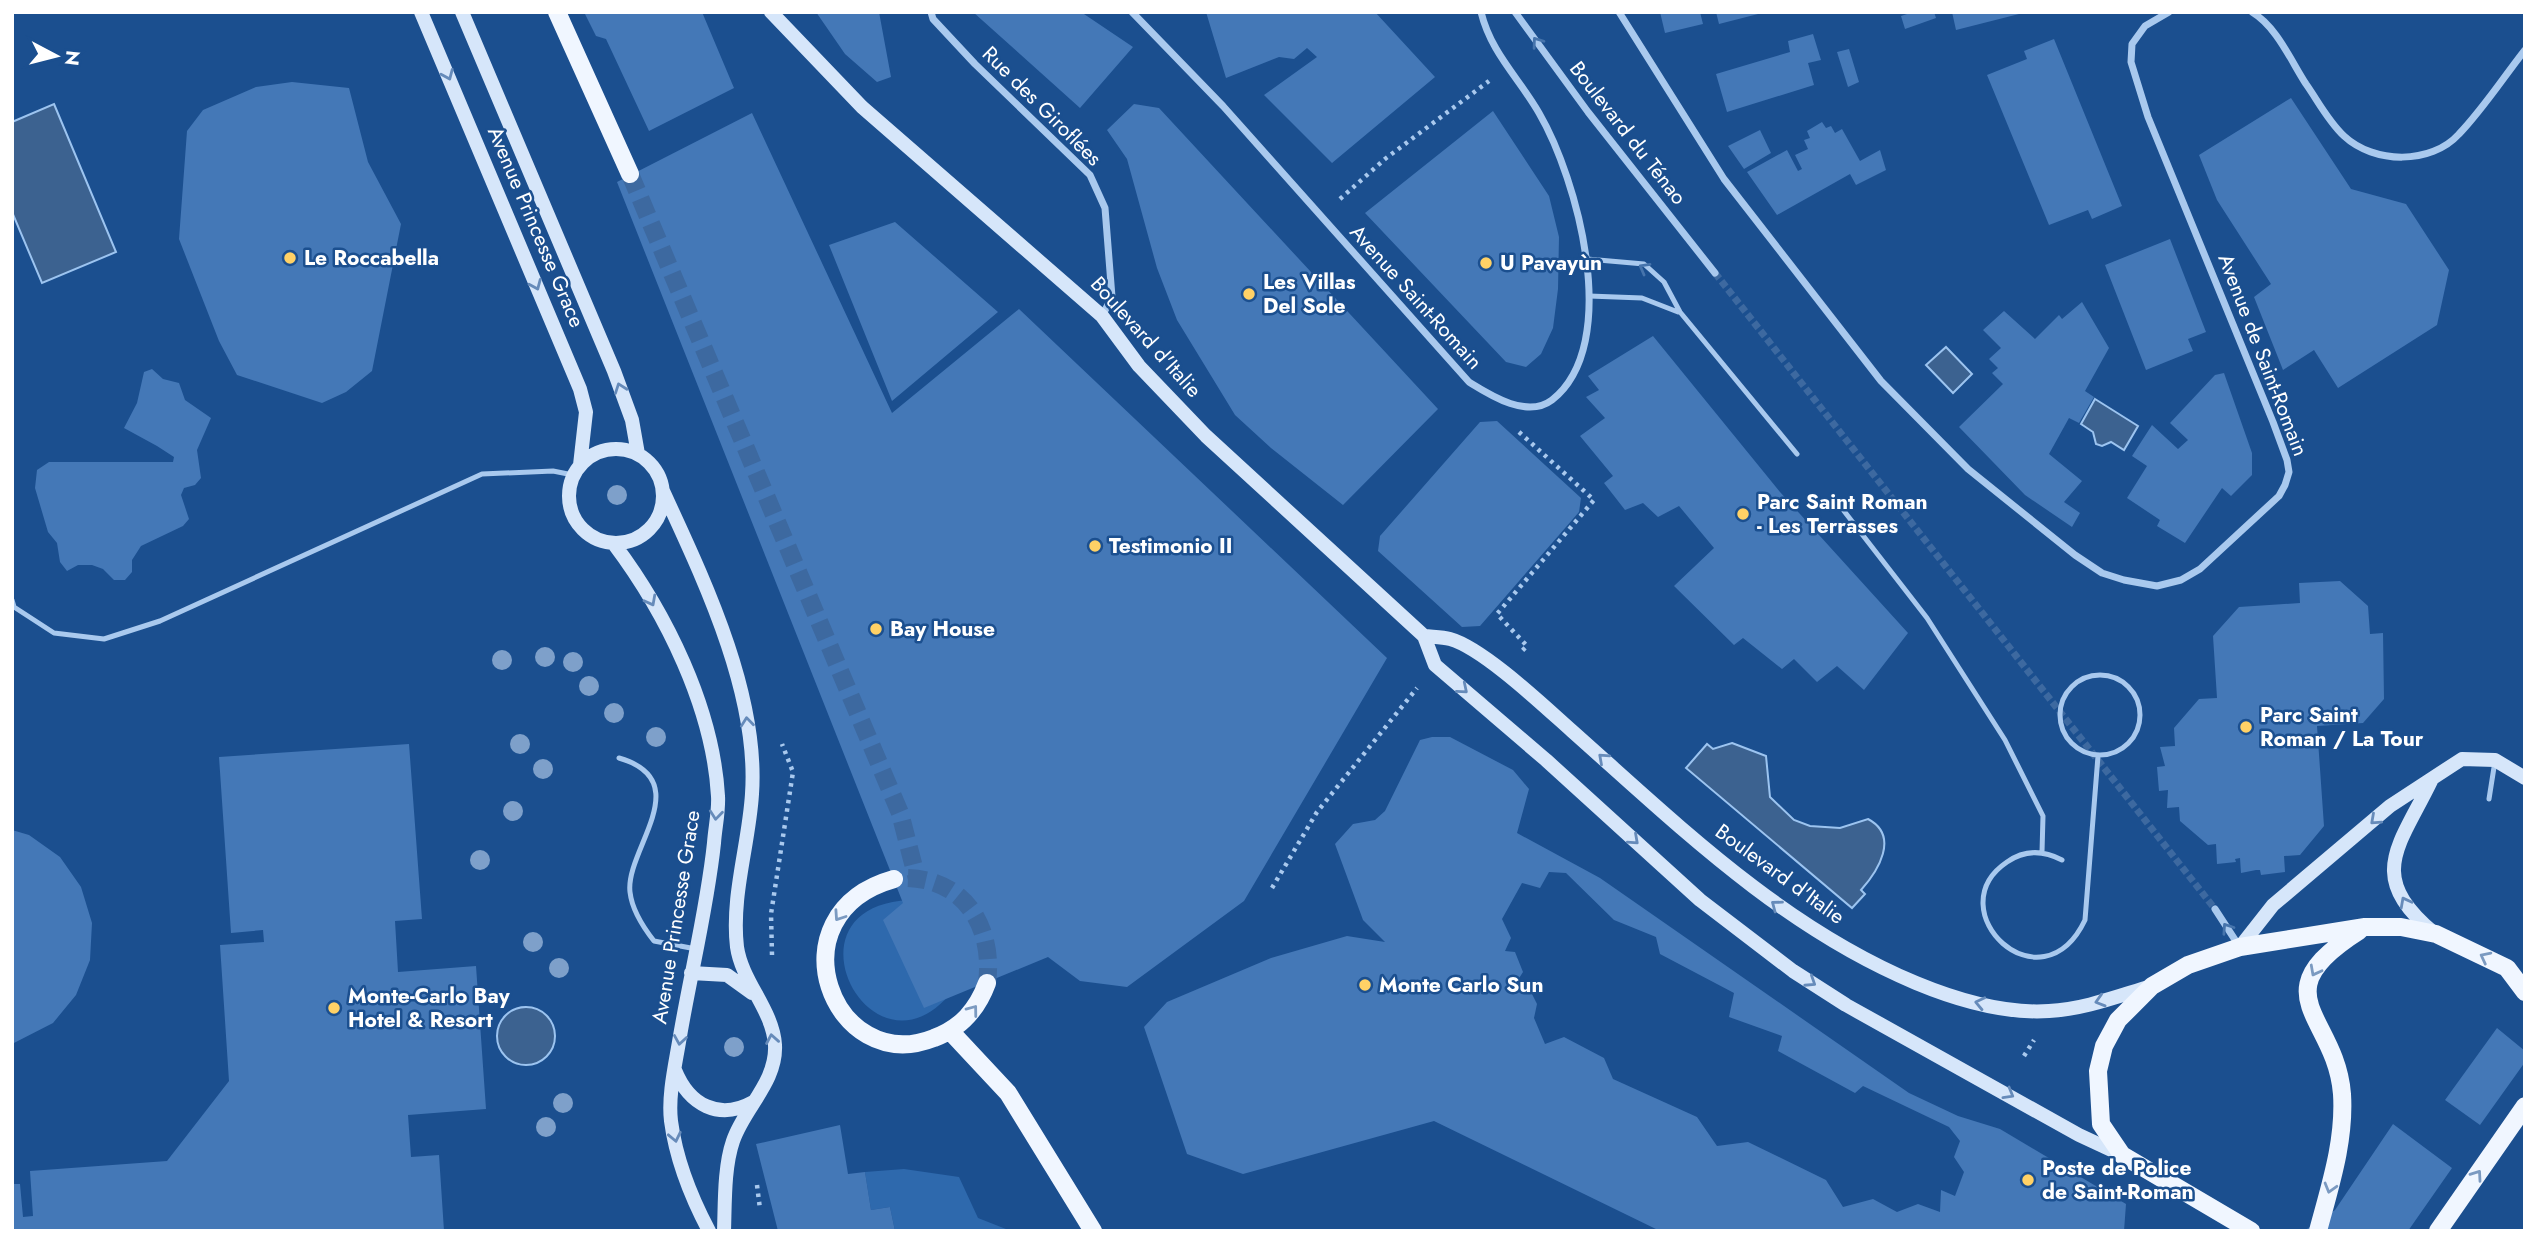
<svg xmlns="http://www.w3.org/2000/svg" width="2537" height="1243" font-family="Jost,sans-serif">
<rect width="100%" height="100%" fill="#1b4f8f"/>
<!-- green -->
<path fill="#2e69ad" d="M909 900 954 989C875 1093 775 907 909 900Z
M904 1169 959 1177 978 1218 1011 1231H895L890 1207 871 1210 865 1172Z"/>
<!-- water -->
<path fill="#3c6290" stroke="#9cc4f0" stroke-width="2" d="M54 104 116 252 42 283 12 212V122Z
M1946 347 1972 374 1953 393 1926 365Z
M2095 399 2138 426 2124 450 2111 442 2102 446 2096 444 2093 432 2081 424Z
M1732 743 1766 756 1770 797 1794 820 1810 826 1840 828 1868 819C1900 836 1878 871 1861 890L1865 894 1852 908 1686 768 1707 744 1713 749Z
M497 1036a29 29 0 1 1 58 0a29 29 0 1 1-58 0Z"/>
<!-- building -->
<path fill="#4478b7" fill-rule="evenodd" d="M584 12H702L734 88 649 131 606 39 596 36Z
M816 12H879L891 77 877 82 845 54Z
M973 12H1081L1133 47 1080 108Z
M1206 12H1375L1435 77 1332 163 1264 95 1317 57 1307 48 1294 59 1279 57 1226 78Z
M1660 12H1700L1703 24 1665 33Z
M1716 12H1762V13L1719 24Z
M1913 12H1934L1936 18 1905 29 1901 16Z
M1952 12H2023V13L1956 30Z
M1813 34 1821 60 1808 63 1814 85 1727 112 1716 74 1790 52 1788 41Z
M2054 39 2122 206 2092 219 2088 210 2049 225 1987 75 2027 59 2024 51Z
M1849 49 1859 82 1848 87 1837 52Z
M292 82 349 88 368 162 401 224 372 371 346 392 322 403 237 375 219 341 179 239 187 131 203 110 256 87Z
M2291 98 2351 189 2406 204 2449 270 2437 325 2338 388 2314 350 2283 370 2254 297 2271 284 2217 200 2199 155Z
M1134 104 1159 108 1438 409 1343 505 1271 448 1235 415 1177 320 1157 268 1127 159 1107 130Z
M1493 111 1549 196 1559 237 1558 289 1553 328 1541 354 1526 367 1506 362 1365 213Z
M752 113 892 413 1019 309 1387 658 1244 901 1127 987 1080 981 1048 957 924 1008 883 920 903 903 617 182Z
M1822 122 1826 128 1831 126 1835 133 1842 129 1860 161 1880 150 1886 170 1856 185 1850 174 1777 215 1747 172 1787 150 1798 171 1802 169 1795 155 1808 149 1804 140 1810 138 1807 131Z
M1760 130 1771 153 1744 169 1728 146Z
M895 222 998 312 892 401 829 245Z
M2170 239 2206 332 2188 339 2193 351 2146 370 2105 265Z
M2082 302 2109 348 2085 391 2094 397 2079 423 2069 418 2049 454 2082 481 2064 502 2080 513 2072 527 2025 495 1959 427 2003 384 1992 373 1998 368 1989 359 2001 348 1983 330 2004 311 2035 339 2059 315 2062 319Z
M1653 336 1780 492 1908 633 1864 690 1837 666 1817 682 1794 659 1782 669 1743 638 1734 645 1674 586 1714 548 1679 506 1658 517 1643 503 1625 510 1604 483 1613 476 1580 436 1605 418 1586 397 1599 390 1588 376Z
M152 369 163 379 179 383 185 400 211 418 197 450 201 478 195 485 184 488 181 495 189 519 183 526 141 546 132 560V572L125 580H114L103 569 92 565H78L67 571 60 562 57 543 48 532 35 488 37 470 49 462H173L174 457 157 446 124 428 137 403 144 372Z
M2224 373 2252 453V475L2231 496 2222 488 2185 543 2157 526 2160 520 2127 498 2147 466 2132 456 2152 425 2178 449 2188 440 2170 423 2215 375Z
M1497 421 1581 498 1579 512 1480 626 1462 627 1378 551 1380 536 1480 422Z
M2340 581 2368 606 2370 634 2383 633 2384 699 2363 723 2317 726 2324 826 2300 855 2284 856 2285 872 2261 875 2260 870H2256L2241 873 2240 858 2235 859 2236 862 2217 864 2216 844 2208 845 2180 821 2179 807 2167 808 2168 790 2159 791 2157 767 2165 766 2160 747 2175 746 2174 728 2199 699 2217 698 2213 636 2239 607 2300 603 2299 583Z
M1432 737H1450L1513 770 1529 789 1517 833 1600 878 1909 1093 1958 1116 2000 1129 2126 1204 2124 1231H1660L1434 1121 1243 1174 1187 1154 1144 1027 1167 1002 1271 958 1347 936 1385 942 1363 920 1335 844 1353 824 1375 820 1385 811 1420 740ZM1549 872 1566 873 1614 920 1656 937 1660 954 1734 993 1729 1017 1782 1036 1778 1051 1855 1093 1863 1086 1949 1127 1960 1141 1954 1157 1964 1172 1955 1196 1941 1190 1940 1212 1918 1204 1897 1212 1873 1199 1843 1207 1826 1180 1748 1142 1717 1146 1697 1117 1613 1079 1604 1058 1564 1037 1545 1044 1534 1018 1537 1004 1528 986 1516 983 1523 972 1515 952 1505 951 1511 938 1502 919 1522 883 1540 888Z
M409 744 422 919 395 921 398 972 476 966 486 1109 408 1115 411 1157 439 1155 444 1231H12V1184H20L23 1217 33 1216 30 1171 167 1161 229 1081 220 945 264 942 263 930 231 933 219 757Z
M12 830 29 835 60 857 81 887 92 923 90 960 76 995 53 1023 12 1044Z
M2497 1028 2525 1051V1062L2480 1125 2445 1100Z
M2393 1124 2452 1168 2408 1231H2304L2335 1210Z
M840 1125 848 1174 865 1172 871 1210 890 1207 895 1231H778L756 1144Z"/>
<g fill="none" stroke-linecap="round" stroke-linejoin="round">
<!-- street-tunnel -->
<path stroke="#3d69a0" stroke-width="7" stroke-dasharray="7 3.5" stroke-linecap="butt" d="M1715 273 2215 909"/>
<!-- primary-tunnel -->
<path stroke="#3d69a0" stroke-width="18" stroke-dasharray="18 9" stroke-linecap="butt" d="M630 174 900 813 917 879
M908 878C967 880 994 930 987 983"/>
<!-- path -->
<path stroke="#a9c9ee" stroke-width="4.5" stroke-dasharray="3.5 5" stroke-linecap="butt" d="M1340 199 1385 159 1489 81
M1519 432 1594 500 1497 614 1527 646 1522 651
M1272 888 1317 812 1417 688
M772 955 771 914 793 772 782 744
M2024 1056 2034 1040
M757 1185 760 1209"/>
<!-- lane -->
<path stroke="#a9c9ee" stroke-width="5" d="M1587 259 1644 264 1664 282 1680 312 1797 454
M1589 296 1642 298 1678 312
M1844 511 1927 618 2005 740 2043 816 2042 852
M12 600 14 607 54 633 104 639 160 621 482 474 553 471 573 475
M2060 715a40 40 0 1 1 80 0a40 40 0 1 1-80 0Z
M619 758C698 781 625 850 630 892 632 910 643 927 654 941L696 949
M2489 799 2495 761
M2062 860C2043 850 2024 850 2007 862 1936 910 2041 1012 2085 920L2098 756"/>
<!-- street -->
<path stroke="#a9c9ee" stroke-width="7" d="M931 12 933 19 975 64 1090 175 1105 208 1112 297 1102 316
M1132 12 1223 106 1469 382C1490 395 1527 419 1552 400 1623 344 1577 178 1539 113 1519 78 1491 53 1481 12
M1515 12 1588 112 1715 273
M1619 12 1724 179 1881 381 1968 469 2075 555 2102 573 2124 580 2157 586 2181 580 2200 569 2279 496 2285 485 2289 472 2287 460 2273 422 2148 117 2131 62 2132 44 2145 26 2169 12
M2252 12C2277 27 2291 61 2306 84 2318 101 2328 121 2344 136 2374 164 2431 165 2459 134 2483 109 2503 78 2525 50
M2215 909 2239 946"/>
<!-- secondary -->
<path stroke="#d6e6fa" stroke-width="14" d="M421 12 580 389 586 412 580 465
M462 12 614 371 632 420 638 454
M771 12 862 107 1102 316 1139 366 1206 436 1424 636 1435 665 1546 760 1700 900 1793 971 1846 1005 2079 1135 2122 1155
M569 496a47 47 0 1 1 94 0a47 47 0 1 1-94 0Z
M663 491C704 580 759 694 752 794 749 844 731 896 737 947 742 982 773 1010 775 1045 777 1082 744 1108 733 1141 724 1167 725 1203 724 1231
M614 544C666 613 713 708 718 796 719 811 715 828 714 843 707 910 690 975 679 1042 675 1066 668 1096 671 1121 676 1159 691 1197 709 1231
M1424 636C1432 637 1442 637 1450 639 1483 648 1545 707 1572 731 1679 826 1782 927 1916 983 1957 1000 2004 1014 2049 1011 2085 1009 2118 996 2152 986
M2431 781C2399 847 2365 876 2435 934
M2240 947 2273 905 2390 806 2462 759 2495 760 2525 778
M691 973 727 975 752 993
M675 1070C689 1105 719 1121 753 1102"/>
<!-- primary -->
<path stroke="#f0f6ff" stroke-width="18" d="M557 12 630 174
M894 879C770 914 833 1078 934 1038 961 1028 977 1010 987 983
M951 1032 1008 1093 1093 1231
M2251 1231 2122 1155 2101 1124 2098 1071 2104 1046 2118 1020 2152 986 2188 965 2240 947 2365 927H2401L2436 934 2507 968 2525 992
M2318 1231C2330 1186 2345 1141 2342 1094 2336 1015 2258 995 2359 931
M2438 1231 2525 1106"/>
</g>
<!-- trees -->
<g fill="#7ea0ca">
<circle cx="617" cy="495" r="10"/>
<circle cx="545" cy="657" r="10"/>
<circle cx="502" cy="660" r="10"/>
<circle cx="573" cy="662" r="10"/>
<circle cx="589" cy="686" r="10"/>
<circle cx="614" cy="713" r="10"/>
<circle cx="656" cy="737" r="10"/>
<circle cx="520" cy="744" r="10"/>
<circle cx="543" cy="769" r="10"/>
<circle cx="513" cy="811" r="10"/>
<circle cx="480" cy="860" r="10"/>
<circle cx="533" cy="942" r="10"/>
<circle cx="559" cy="968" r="10"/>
<circle cx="734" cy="1047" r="10"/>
<circle cx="563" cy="1103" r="10"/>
<circle cx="546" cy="1127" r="10"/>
</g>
<!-- one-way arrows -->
<defs><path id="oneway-chevron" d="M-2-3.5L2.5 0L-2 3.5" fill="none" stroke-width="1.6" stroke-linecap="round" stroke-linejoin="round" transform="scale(1.75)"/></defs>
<g stroke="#4674ac">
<use href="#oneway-chevron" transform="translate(1537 42) rotate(-126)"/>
<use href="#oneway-chevron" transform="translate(1644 268) rotate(-151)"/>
<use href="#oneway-chevron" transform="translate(2227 928) rotate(-124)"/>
</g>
<g stroke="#668bba">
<use href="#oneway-chevron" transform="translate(448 75) rotate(67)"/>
<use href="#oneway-chevron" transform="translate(536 285) rotate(67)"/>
<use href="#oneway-chevron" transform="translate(620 388) rotate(-110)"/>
<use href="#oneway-chevron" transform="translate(651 601) rotate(62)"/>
<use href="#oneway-chevron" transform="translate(1463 689) rotate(40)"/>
<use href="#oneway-chevron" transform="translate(747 722) rotate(-96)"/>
<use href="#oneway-chevron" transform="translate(1603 758) rotate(-138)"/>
<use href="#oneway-chevron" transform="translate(716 815) rotate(96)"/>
<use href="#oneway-chevron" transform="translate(2375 820) rotate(138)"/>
<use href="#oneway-chevron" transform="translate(1634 840) rotate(42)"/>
<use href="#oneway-chevron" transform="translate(2405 902) rotate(-118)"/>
<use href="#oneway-chevron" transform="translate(1776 905) rotate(-143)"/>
<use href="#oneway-chevron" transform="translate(1811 982) rotate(33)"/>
<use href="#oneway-chevron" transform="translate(2100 1001) rotate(163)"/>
<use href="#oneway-chevron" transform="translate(1980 1003) rotate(-167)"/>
<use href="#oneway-chevron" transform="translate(772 1039) rotate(-100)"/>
<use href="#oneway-chevron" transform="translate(680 1040) rotate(99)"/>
<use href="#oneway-chevron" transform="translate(2009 1094) rotate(30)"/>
<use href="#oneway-chevron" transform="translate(675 1137) rotate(78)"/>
</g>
<g stroke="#7b9ac1">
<use href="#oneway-chevron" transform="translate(839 916) rotate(124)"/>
<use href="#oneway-chevron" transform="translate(2485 957) rotate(-153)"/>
<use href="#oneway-chevron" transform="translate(2315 971) rotate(118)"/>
<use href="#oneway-chevron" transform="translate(973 1010) rotate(-53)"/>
<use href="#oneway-chevron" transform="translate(2477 1175) rotate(-55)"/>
<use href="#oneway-chevron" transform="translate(2330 1188) rotate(106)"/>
</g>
<!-- markers -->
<g fill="#ffd166" stroke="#1b4f8f" stroke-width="2.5">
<circle cx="290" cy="258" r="7"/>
<circle cx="1486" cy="263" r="7"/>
<circle cx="1249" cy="294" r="7"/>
<circle cx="1743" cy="514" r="7"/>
<circle cx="1095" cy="546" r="7"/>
<circle cx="876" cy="629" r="7"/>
<circle cx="2246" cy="727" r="7"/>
<circle cx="1365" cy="985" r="7"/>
<circle cx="334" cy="1008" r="7"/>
<circle cx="2028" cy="1180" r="7"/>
</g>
<g text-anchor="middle" stroke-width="5" stroke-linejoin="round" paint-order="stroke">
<!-- street labels -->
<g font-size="21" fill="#fff" stroke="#1b4f8f">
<text transform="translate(1042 106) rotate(45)" y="7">Rue des Giroflées</text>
<text transform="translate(1628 133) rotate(52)" y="7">Boulevard du Ténao</text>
<text transform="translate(536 227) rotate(67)" y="7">Avenue Princesse Grace</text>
<text transform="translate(1416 297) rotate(48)" y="7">Avenue Saint-Romain</text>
<text transform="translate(1146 337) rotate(48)" y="7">Boulevard d'Italie</text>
<text transform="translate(2263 355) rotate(69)" y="7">Avenue de Saint-Romain</text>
<text transform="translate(1780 874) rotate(36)" y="7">Boulevard d'Italie</text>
<text transform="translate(676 917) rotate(-81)" y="7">Avenue Princesse Grace</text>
</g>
<!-- poi labels -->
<g font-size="21" font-weight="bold" fill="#fff" stroke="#1b4f8f" text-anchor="start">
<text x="304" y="265">Le Roccabella</text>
<text x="1500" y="270">U Pavayùn</text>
<text x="1263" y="289">Les Villas<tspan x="1263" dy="24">Del Sole</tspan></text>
<text x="1757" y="509">Parc Saint Roman<tspan x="1757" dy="24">- Les Terrasses</tspan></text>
<text x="1109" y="553">Testimonio II</text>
<text x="890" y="636">Bay House</text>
<text x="2260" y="722">Parc Saint<tspan x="2260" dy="24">Roman / La Tour</tspan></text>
<text x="1379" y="992">Monte Carlo Sun</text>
<text x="348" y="1003">Monte-Carlo Bay<tspan x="348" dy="24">Hotel &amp; Resort</tspan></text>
<text x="2042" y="1175">Poste de Police<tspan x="2042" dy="24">de Saint-Roman</tspan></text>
</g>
</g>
<!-- border -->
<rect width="2537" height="1243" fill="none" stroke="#ffffff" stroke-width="28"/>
<!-- north arrow -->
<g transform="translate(56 56) rotate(97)" stroke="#1b4f8f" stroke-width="5" paint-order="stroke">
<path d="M0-5L12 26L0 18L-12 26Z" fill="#ffffff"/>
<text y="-10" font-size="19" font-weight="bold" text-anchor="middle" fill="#ffffff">N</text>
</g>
</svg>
